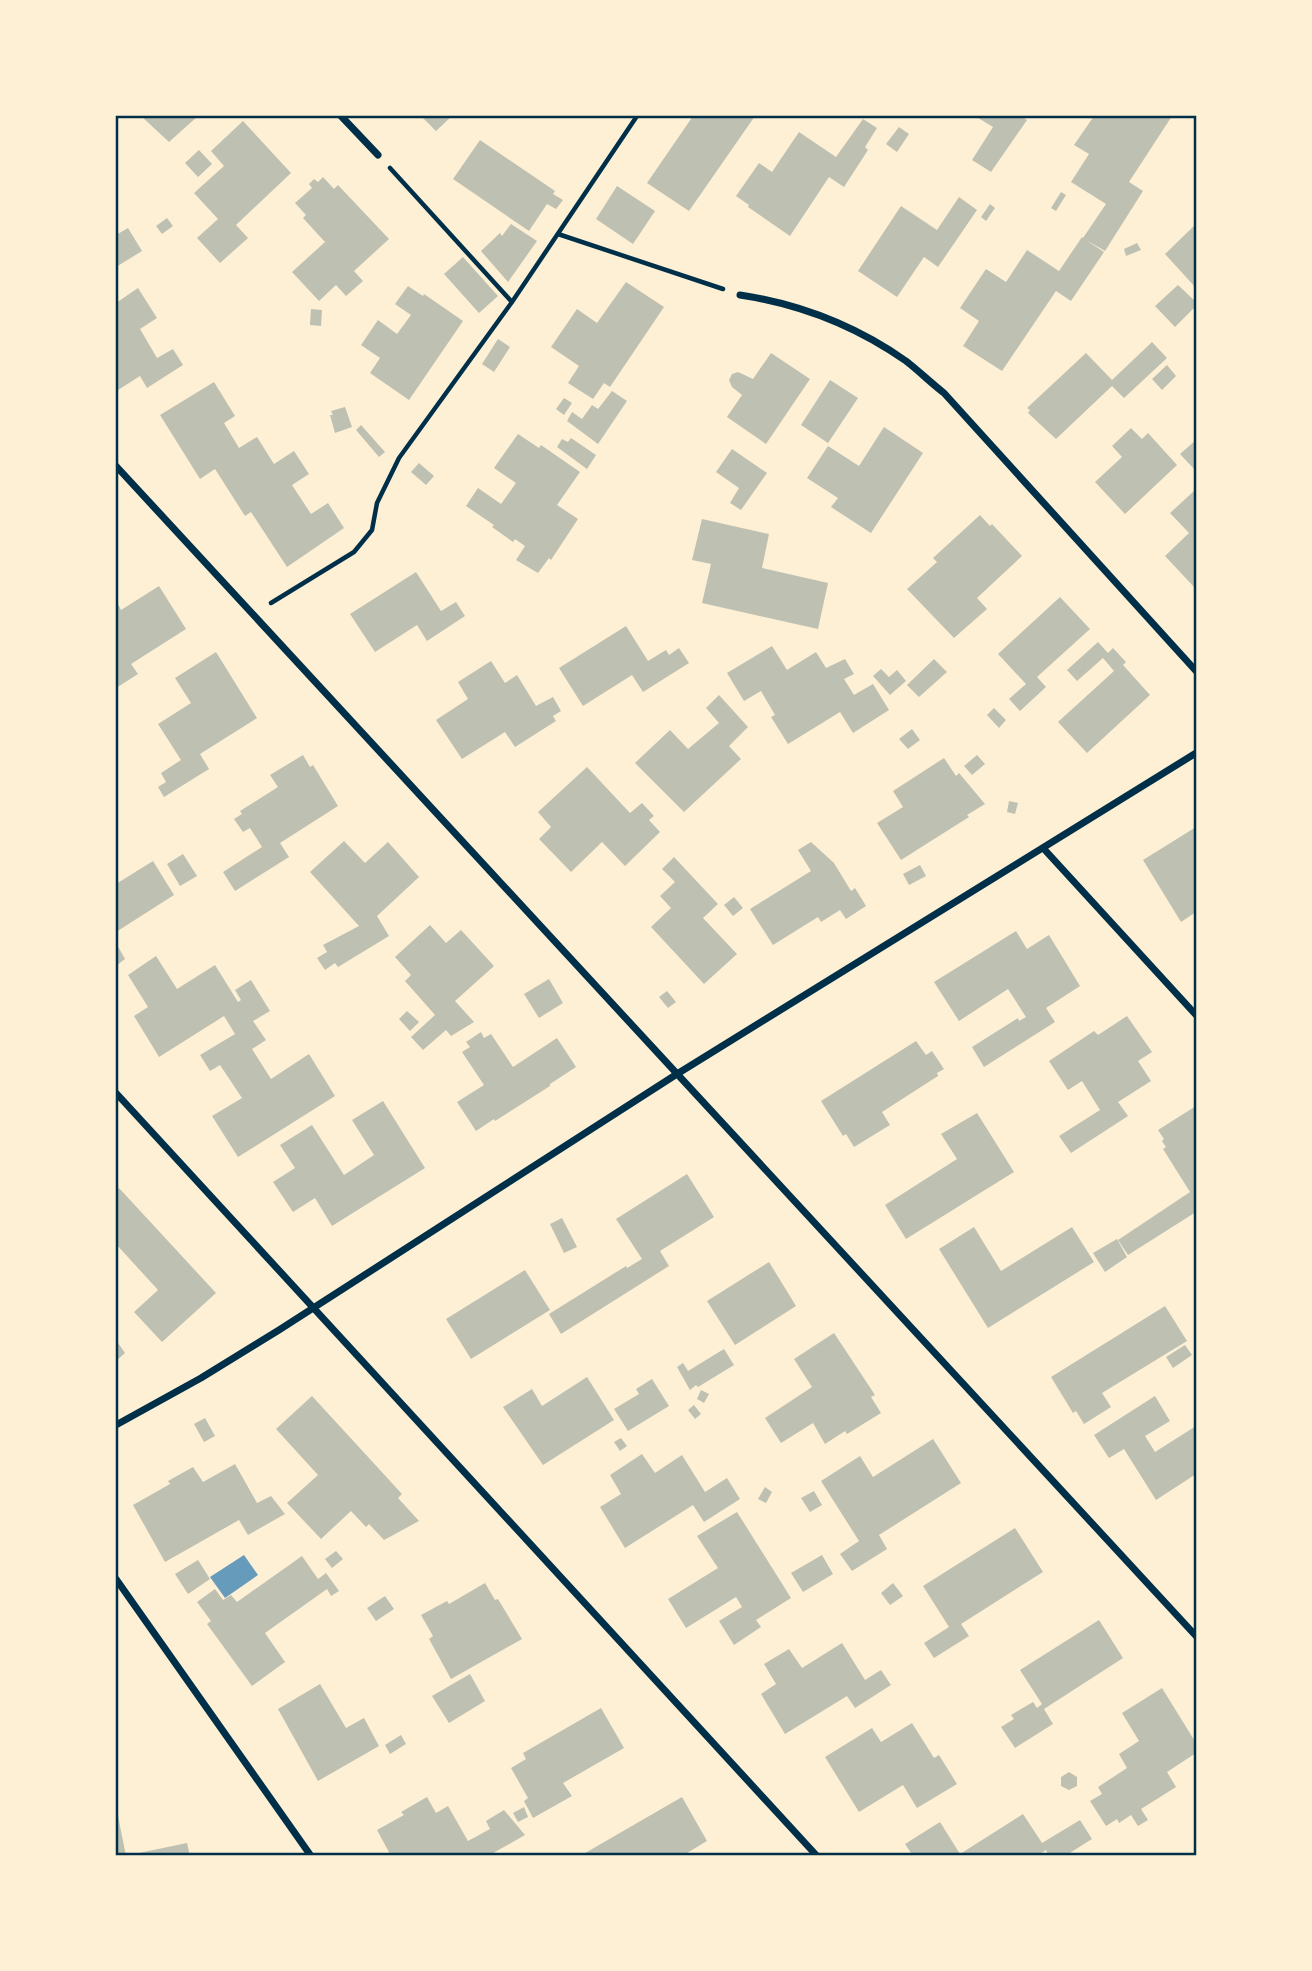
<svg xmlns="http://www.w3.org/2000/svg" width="1312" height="1971" font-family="Cabin,sans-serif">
<rect width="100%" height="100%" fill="#fdf0d5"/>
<!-- water -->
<path fill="#669bbc" d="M244 1555 258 1575 225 1598 210 1577Z"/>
<!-- building -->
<path fill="#bec0b2" d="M141 116H198L169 142Z
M421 116H452L436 131Z
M693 116H755L689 211 647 183Z
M975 116H1021L1027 120 991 172 972 160 993 127Z
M1094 116H1109L1113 118 1115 116H1172L1129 182 1143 191 1105 251 1086 240 1104 252 1071 301 1056 291 1002 371 963 346 979 321 960 308 986 269 1006 282 1027 250 1059 271 1082 237 1083 238 1106 204 1071 182 1089 154 1074 145Z
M863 119 877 128 865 147 868 150 844 187 829 177 790 236 748 207 749 205 736 196 759 163 772 172 799 132 836 157Z
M243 121 291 173 236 225 248 238 220 263 197 238 218 219 194 193 224 166 211 151Z
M899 127 909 134 897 152 886 144Z
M480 140 555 191 553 194 563 200 556 209 547 204 529 231 453 179Z
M199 150 212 164 198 177 185 163Z
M323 177 334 189 338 185 389 239 354 271 363 281 346 296 336 285 319 301 292 272 325 242 303 218 306 215 295 203 312 188 309 184 314 179 318 182Z
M617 186 655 211 633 244 596 219Z
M1061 192 1066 195 1056 211 1051 208Z
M959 197 977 210 938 267 924 257 897 297 858 271 901 206 937 230Z
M990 204 995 208 986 221 981 217Z
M167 218 173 226 162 234 156 226Z
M511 224 537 241 508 282 481 251 500 233 502 236Z
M1196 224V288L1165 254Z
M128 228 142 251 116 267V235Z
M1137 243 1141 250 1126 256 1124 249Z
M463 257 498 296 479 313 444 274Z
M626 282 664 307 610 387 604 383 593 399 568 383 579 366 551 347 577 309 597 323Z
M1178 285 1196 302V306L1175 327 1155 306Z
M408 286 423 296 424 294 463 321 409 400 370 373 380 358 361 345 378 320 397 334 411 315 395 304Z
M138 288 157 318 140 329 157 358 173 349 183 365 147 388 140 376 118 390 116 385V303Z
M311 309 322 310 321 326 310 325Z
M498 339 510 347 494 372 482 364Z
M1152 342 1167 358 1124 398 1112 386 1056 439 1028 413 1030 410 1027 408 1086 353 1112 380Z
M771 353 810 379 766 444 727 417 742 395 732 387 729 380 732 374 738 372 753 379Z
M1167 365 1176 376 1162 390 1152 379Z
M830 380 858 398 828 443 801 425Z
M214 382 235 416 224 423 239 448 257 437 274 464 294 451 309 474 292 485 311 514 328 503 344 528 287 567 251 512 245 516 215 469 200 479 160 415Z
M612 391 627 401 598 444 567 421 572 412 582 419 592 405 598 409Z
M564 398 572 403 564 415 556 409Z
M345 407 352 427 335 433 330 415H333L331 411Z
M361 425 385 452 379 457 356 430Z
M884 427 923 453 871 533 831 507 838 498 807 478 828 446 859 466Z
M1131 428 1142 439 1148 433 1177 465 1125 514 1095 482 1122 457 1112 446Z
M518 434 539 448 541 445 580 472 557 505 578 519 551 560 549 558 538 573 516 560 525 546 515 539 513 542 492 527 494 525 466 506 478 488 501 504 516 483 494 468Z
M571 438 596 455 587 469 557 447 562 439 568 442Z
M1196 440V467L1194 469 1180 454Z
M732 449 767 473 741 510 730 503 739 488 716 472Z
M419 463 434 476 426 485 411 472Z
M1194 491 1196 494V585L1194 587 1165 556 1189 533 1170 513Z
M980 515 990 526 992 524 1022 556 977 598 987 609 954 638 907 589 937 562 933 558Z
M702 519 769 534 762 568 828 583 818 629 702 603 711 564 692 560Z
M416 572 441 611 456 602 465 616 427 641 417 625 375 652 350 614Z
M159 586 186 629 131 664 138 674 116 688V600L121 610Z
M1060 597 1090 629 1037 677 1046 687 1020 711 1009 699 1026 684 998 654Z
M626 626 648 661 666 650 669 655 679 648 689 663 643 692 632 675 583 706 559 668Z
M1098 642 1108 653 1113 648 1126 662 1123 665 1150 695 1087 753 1058 722 1114 671 1103 658 1077 681 1067 670Z
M772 646 787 670 816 652 826 668 845 659 854 674 844 679 854 695 873 684 889 710 853 733 840 712 788 744 771 717 775 715 761 691 744 701 727 673Z
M216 652 257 718 200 754 209 769 164 797 158 787 166 782 161 773 181 760 158 724 191 703 175 678Z
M934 659 947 672 919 697 907 685Z
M491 661 505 683 517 675 536 706 553 697 561 711 553 716 556 721 515 747 505 732 462 759 436 720 468 699 458 682Z
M881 669 889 677 897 670 906 681 890 695 873 676Z
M719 695 748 727 729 746 741 759 684 812 635 763 670 730 688 749 719 723 706 708Z
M994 708 1006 720 999 728 987 715Z
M912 729 920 740 908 749 899 739Z
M303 755 310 767 313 765 338 806 280 843 289 857 235 891 223 872 262 847 250 828 243 832 234 819 242 814 240 811 278 787 270 775Z
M977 755 985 764 972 775 964 766Z
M944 758 956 776 959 773 985 804 967 815 969 817 901 860 877 823 903 807 893 791Z
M587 767 630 813 642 803 654 816 649 820 660 832 625 866 602 842 571 872 539 839 551 827 538 812Z
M1009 801 1018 803 1015 814 1007 812Z
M1196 827V912L1181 922 1143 860Z
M344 841 365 863 388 842 419 877 377 916 389 936 338 967 335 963 325 970 317 958 327 952 323 945 359 926 310 872Z
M811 842 834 863 851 891 855 888 866 906 846 919 840 910 821 922 818 917 773 945 750 909 811 871 798 850Z
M183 854 197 876 180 886 167 864Z
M674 857 718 904 703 918 737 954 704 984 651 927 671 908 660 896 675 882 662 869Z
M153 861 174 895 116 932V884Z
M920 865 926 876 909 885 903 874Z
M734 897 743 908 733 916 724 905Z
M430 925 446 943 461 930 494 966 455 1001 474 1022 451 1036 446 1030 423 1050 411 1037 435 1015 405 981 411 975 395 957Z
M1016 931 1027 949 1049 935 1080 986 1046 1008 1055 1022 984 1067 972 1047 1018 1018 1019 1021 1026 1017 1008 989 959 1021 934 982Z
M116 943 125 959 116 966Z
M156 956 177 989 215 965 238 1002 241 1000 235 990 251 980 270 1011 253 1021 266 1040 252 1049 271 1079 309 1054 335 1096 238 1157 212 1116 242 1098 220 1065 210 1071 200 1055 235 1034 224 1016 159 1057 134 1016 148 1007 128 975Z
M549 979 563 1003 539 1018 524 994Z
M667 991 676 1002 668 1008 659 997Z
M407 1011 419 1022 410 1031 399 1019Z
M1127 1016 1152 1052 1138 1061 1151 1081 1118 1102 1128 1116 1071 1153 1059 1136 1100 1110 1082 1081 1068 1090 1049 1061 1094 1031 1098 1035Z
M481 1032 484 1038 491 1034 513 1067 557 1038 576 1067 550 1084V1086L495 1121 494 1119 476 1131 457 1102 484 1085 462 1052 470 1047 466 1042Z
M916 1041 926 1055 932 1051 944 1069 937 1073 938 1076 882 1112 890 1125 854 1147 846 1134 843 1136 821 1101Z
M383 1101 425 1168 332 1226 315 1198 293 1212 273 1182 295 1168 280 1145 312 1125 344 1175 374 1155 352 1120Z
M1196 1106V1212L1128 1255 1118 1240 1190 1192 1163 1149 1166 1147 1162 1141 1164 1139 1158 1130Z
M977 1113 1014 1172 906 1239 885 1205 957 1159 941 1134Z
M687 1174 714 1217 660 1251 669 1266 561 1334 549 1314 626 1266 627 1268 642 1259 616 1219Z
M119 1188 216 1293 162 1342 134 1312 158 1290 116 1244V1192Z
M562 1218 577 1247 564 1253 550 1224Z
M974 1227 1001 1271 1072 1227 1094 1262 988 1328 939 1249Z
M1117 1239 1127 1257 1105 1272 1093 1253Z
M769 1262 796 1306 735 1345 707 1301Z
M525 1270 550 1310 471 1359 446 1319Z
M1165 1306 1187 1341 1102 1393 1111 1407 1084 1424 1076 1411 1073 1413 1051 1377Z
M834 1333 875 1395 871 1397 881 1413 847 1434 845 1431 825 1444 813 1423 781 1443 765 1418 812 1387 794 1359Z
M116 1340 125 1353 116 1361Z
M1185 1345 1192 1355 1173 1368 1166 1357Z
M724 1349 734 1365 698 1387 696 1385 690 1390 677 1367 683 1363 688 1371Z
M587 1377 614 1420 543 1465 503 1407 532 1389 542 1406Z
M652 1379 669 1406 628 1431 614 1409 639 1394 636 1389Z
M701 1390 709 1394 704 1403 697 1399Z
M312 1396 402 1494 398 1498 419 1521 384 1540 369 1524 366 1527 351 1511 321 1539 287 1503 318 1475 276 1429Z
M1155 1396 1170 1421 1145 1436 1155 1452 1196 1426V1474L1156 1500 1124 1449 1109 1458 1094 1435Z
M694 1405 701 1414 695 1419 688 1410Z
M205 1418 215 1436 204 1442 194 1424Z
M621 1438 627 1446 620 1451 614 1442Z
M933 1439 961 1483 879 1535 887 1549 852 1571 840 1554 859 1541 821 1481 860 1456 873 1477Z
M642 1454 655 1473 682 1455 705 1492 727 1478 740 1499 704 1522 693 1505 625 1548 600 1507 621 1494 610 1475Z
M235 1464 257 1503 271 1496 285 1514 248 1535 239 1520 165 1562 133 1505 170 1484 168 1481 193 1467 203 1482Z
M765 1487 772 1492 766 1503 758 1499Z
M814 1491 822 1505 810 1512 801 1498Z
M737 1512 791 1598 756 1620 761 1627 734 1645 719 1621 742 1607 736 1597 686 1628 668 1599 718 1568 697 1536Z
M1015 1528 1043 1572 961 1624 969 1636 934 1658 924 1643 949 1627 923 1586Z
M336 1551 343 1559 332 1568 325 1559Z
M822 1555 833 1574 803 1592 791 1573Z
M302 1556 318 1579 326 1573 339 1591 331 1596 327 1589 265 1633 285 1662 252 1686 207 1624 211 1621 197 1602 215 1589 223 1600 231 1595 237 1602Z
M198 1560 210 1579 188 1594 175 1574Z
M485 1583 495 1600 498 1599 522 1639 451 1679 429 1639 433 1636 421 1615 447 1601 449 1604Z
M893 1583 903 1596 890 1605 881 1593Z
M385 1596 394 1609 376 1621 367 1608Z
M1099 1620 1123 1658 1044 1709 1053 1724 1015 1748 1001 1727 1014 1719 1011 1715 1033 1702 1037 1708 1042 1704 1020 1670Z
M842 1643 865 1680 881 1670 891 1685 855 1708 847 1696 785 1734 761 1694 776 1684 764 1664 789 1649 802 1668Z
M470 1674 485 1701 449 1723 432 1696Z
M320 1684 346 1728 364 1718 379 1746 318 1781 278 1709Z
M1162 1688 1196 1743V1753L1167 1772 1176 1787 1141 1809 1148 1820 1138 1826 1131 1815 1119 1823 1117 1819 1106 1826 1090 1801 1102 1794 1098 1787 1127 1768 1119 1754 1139 1741 1122 1713Z
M601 1708 624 1748 563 1783 572 1796 533 1818 524 1801 528 1798 511 1768 526 1759 523 1753Z
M912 1723 934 1758 939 1755 957 1784 917 1808 903 1785 859 1812 825 1757 872 1728 881 1742Z
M401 1735 406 1744 390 1754 385 1745Z
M1069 1772 1077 1777V1786L1069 1790 1061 1786V1777Z
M427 1797 436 1813 448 1806 468 1841 490 1829 486 1821 504 1810 525 1835 488 1856H391L377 1830 404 1815 401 1812Z
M682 1797 707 1841 682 1856H580Z
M524 1807 528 1817 518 1822 513 1813Z
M116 1811H117L126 1856H116Z
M1023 1814 1042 1843 1080 1820 1092 1839 1065 1856H1049L1046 1850 1036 1856H913L905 1844 940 1822 960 1854Z
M187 1843 190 1856H134V1854Z"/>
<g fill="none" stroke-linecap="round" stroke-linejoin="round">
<!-- path -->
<path stroke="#003049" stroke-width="4.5" d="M390 168 512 302
M558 234 723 289
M271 603 354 552 372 530 377 503 399 458 512 302 637 116"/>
<!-- minor -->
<path stroke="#003049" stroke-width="7" d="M341 116 378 155
M740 295C800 304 856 326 906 361 919 371 931 383 944 393L1196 671
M116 466 1196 1636
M1044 849 1196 1015
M116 1093 817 1856
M116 1425 201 1378 279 1330 677 1074 1196 753
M116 1579 311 1856"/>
</g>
<!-- border -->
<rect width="1312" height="1971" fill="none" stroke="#fdf0d5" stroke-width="234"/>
<rect x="117" y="117" width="1078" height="1737" fill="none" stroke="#003049" stroke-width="2.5"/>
</svg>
